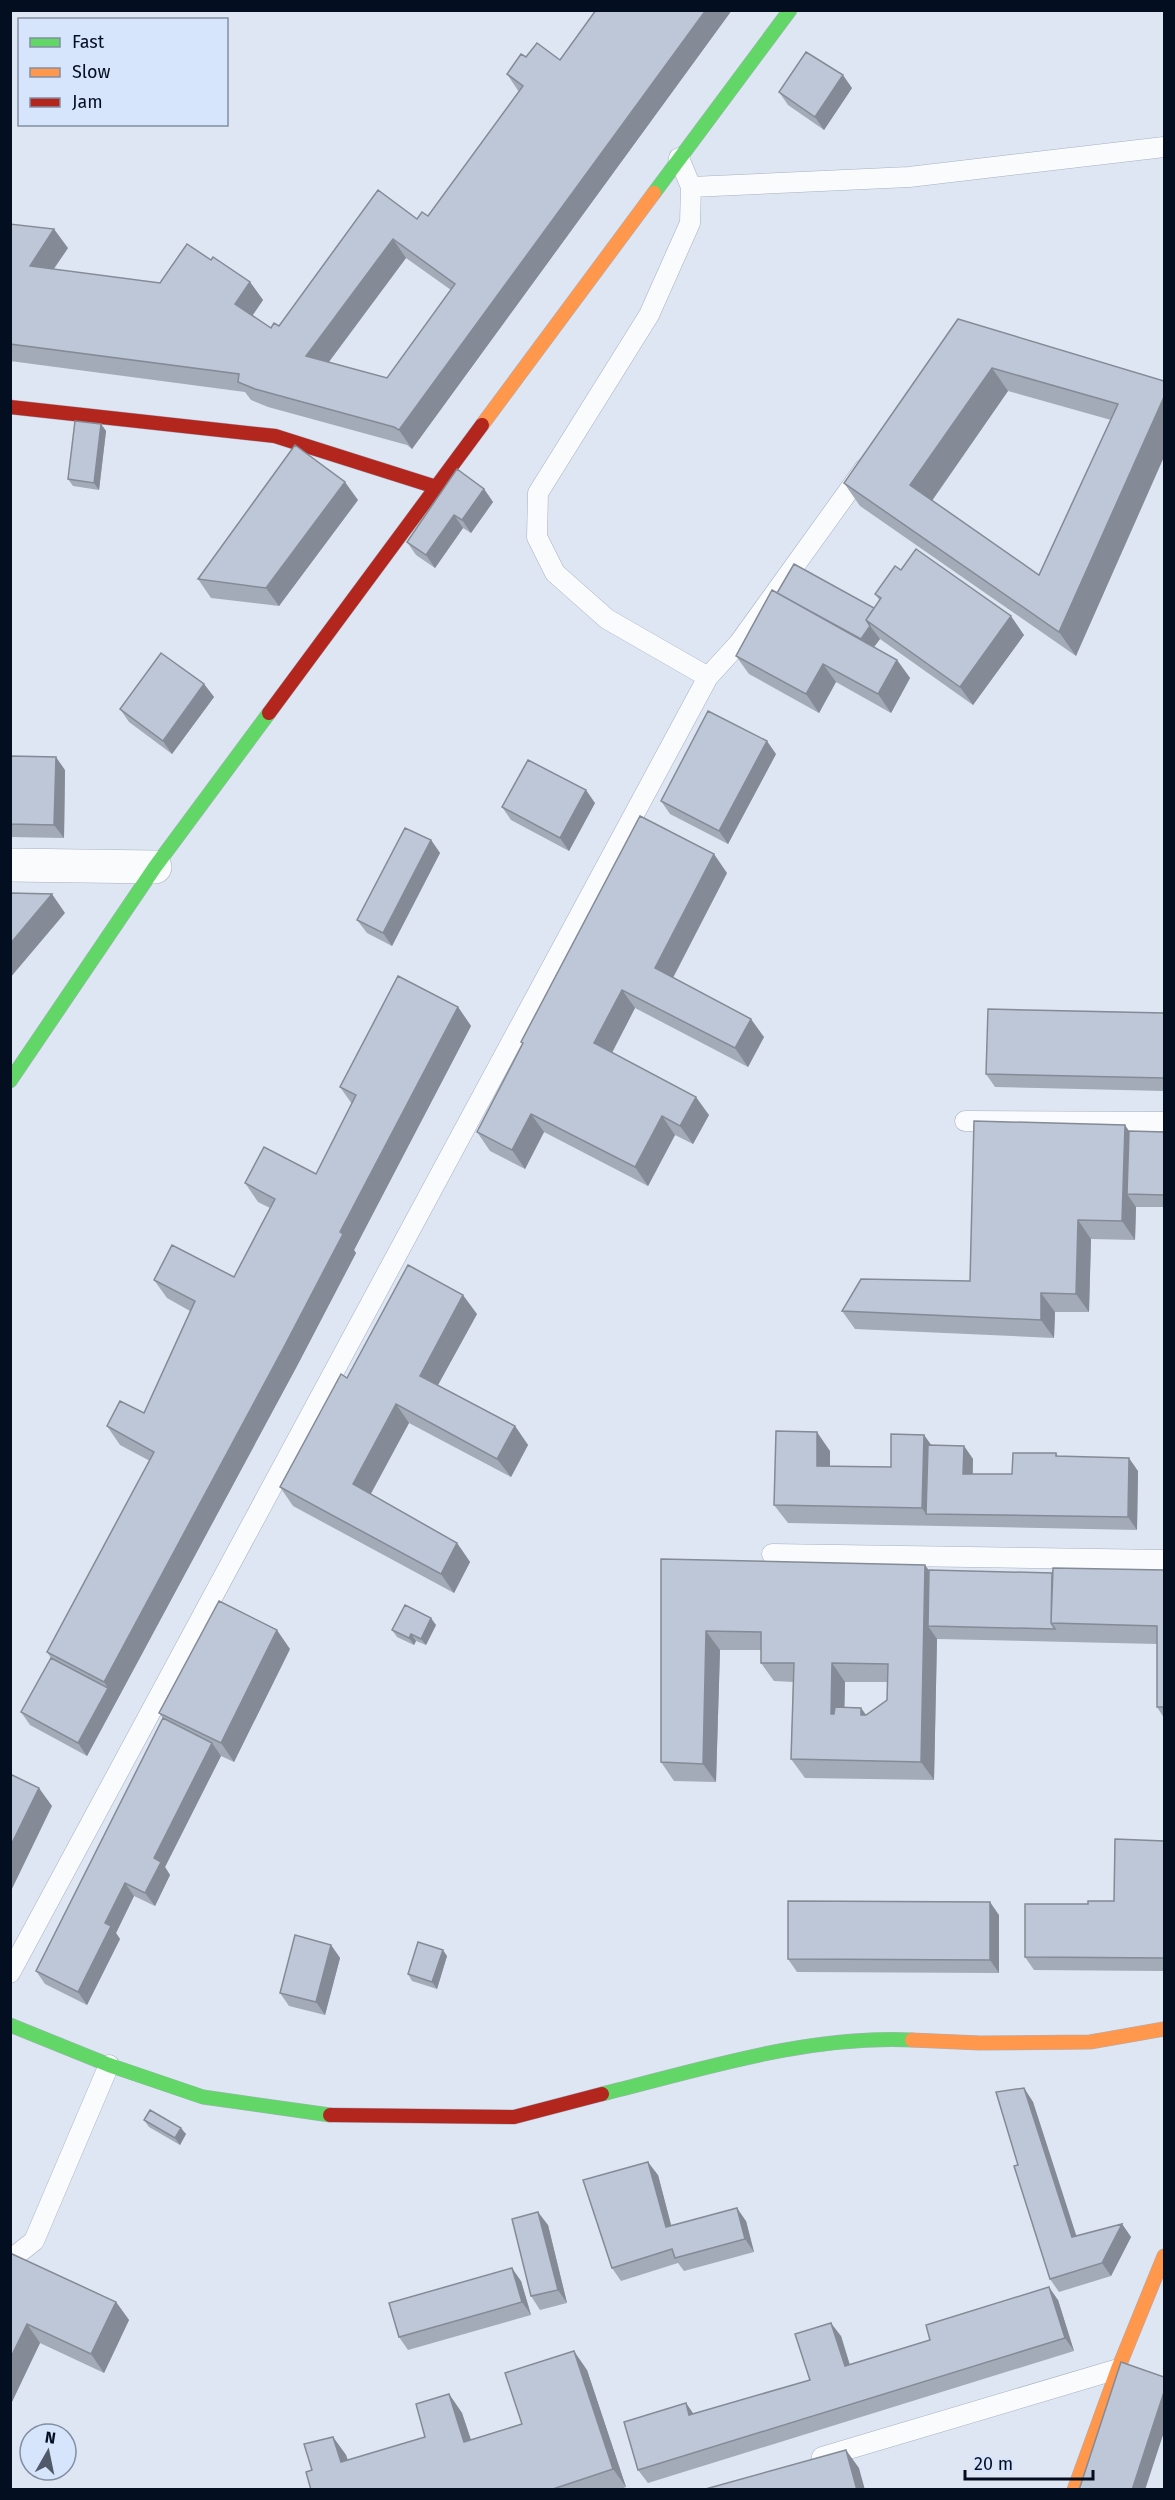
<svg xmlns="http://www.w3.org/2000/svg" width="1175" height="2500" font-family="'Fira Sans',sans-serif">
<rect width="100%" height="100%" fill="#dee6f3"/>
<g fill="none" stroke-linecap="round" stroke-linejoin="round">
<defs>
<path id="lane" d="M691 187 909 177 1164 147
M708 677 739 643 865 468
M965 1121 1164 1122
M772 1554 1164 1560
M10 1973 708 677 607 619 555 573 537 537 538 493 649 315 690 223 691 187 679 158
M10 2260 34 2241 109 2065
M822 2457 1118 2369"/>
<path id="street" d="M10 865 155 867"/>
<path id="fast" d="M654 193 790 10
M10 1081 155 867 269 713
M10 2025 109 2065 203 2097 330 2115
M602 2094C703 2069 807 2035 912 2040"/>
<path id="slow" d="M482 425 654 193
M912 2040 980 2043 1090 2042 1164 2029
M1074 2490 1118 2369 1164 2256"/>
<path id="jam" d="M10 407 275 436 436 487
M269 713 482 425
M330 2115 514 2117 602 2094"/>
</defs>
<!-- lane casing -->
<use href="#lane" stroke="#a6b0c0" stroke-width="21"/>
<!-- street casing -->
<use href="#street" stroke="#a6b0c0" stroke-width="34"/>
<!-- fast casing -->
<use href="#fast" stroke="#a6b0c0" stroke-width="15"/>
<!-- slow casing -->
<use href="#slow" stroke="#a6b0c0" stroke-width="15"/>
<!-- jam casing -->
<use href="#jam" stroke="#a6b0c0" stroke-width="15"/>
<!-- lane -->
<use href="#lane" stroke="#fafbfd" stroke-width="20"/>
<!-- street -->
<use href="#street" stroke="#fafbfd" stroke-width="33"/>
<!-- fast -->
<use href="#fast" stroke="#63d668" stroke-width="14"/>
<!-- slow -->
<use href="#slow" stroke="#ff974d" stroke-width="14"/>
<!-- jam -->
<use href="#jam" stroke="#b3261e" stroke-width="14"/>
</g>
<!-- wall -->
<path fill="#a3abb9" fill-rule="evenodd" d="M596 10H732L412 449 407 445 268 407 251 400 245 392 10 361V224L68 248 54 269 160 283 211 260 250 282 263 300 252 316 271 328 279 326 417 219 428 216 519 92 507 74 526 57 560 60ZM406 258 451 290 387 378 329 362Z
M852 88 824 130 788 105 779 92Z
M958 319 1164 381 1076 656 860 506 844 483ZM1008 391 1111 420 1039 575 932 501Z
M101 424 106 431 99 490 73 486 68 479Z
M484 489 493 502 471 533 463 528 435 568 416 555 407 542Z
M358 500 279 606 211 598 198 579Z
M901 570 1024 635 973 705 880 639 874 647 897 660 910 678 891 713 836 682 819 713 749 674 736 656 777 593 874 608 880 601 875 594Z
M204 684 214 697 172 754 129 722 120 709Z
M776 754 728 844 670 814 661 801Z
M10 756 65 770 64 838 10 837Z
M595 803 569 851 511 820 502 807Z
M431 840 440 853 392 946 367 933 357 920Z
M727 873 673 978 764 1037 748 1067 635 1008 612 1053 709 1115 693 1144 675 1135 648 1186 544 1132 525 1169 490 1151 477 1132 523 1045 521 1042Z
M458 1007 471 1026 354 1250 356 1253 297 1366 87 1756 30 1725 21 1712 51 1658 47 1652 150 1461 120 1445 107 1426 144 1413 190 1311 167 1298 154 1280 234 1277 270 1208 258 1202 245 1183 316 1174 352 1104 340 1087Z
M1164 1013V1091L995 1087 986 1074Z
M1129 1131 1164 1132V1207H1136L1135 1240 1091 1239 1089 1312H1055L1054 1338 855 1329 842 1311 970 1281Z
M477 1314 438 1385 515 1426 528 1445 511 1477 409 1423 370 1494 457 1543 470 1562 454 1593 293 1506 280 1487 347 1378Z
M924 1435 931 1445 964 1446 973 1459V1474H1012L1056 1453 1058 1456 1138 1471 1137 1530 788 1523 774 1505 830 1451V1466L891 1467Z
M661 1559 929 1570 1052 1573 1164 1570V1718L1157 1707V1644L937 1639 934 1780 805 1778 791 1759 793 1682 774 1681 761 1663V1650H720L716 1782 674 1781 661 1762ZM845 1682H888L887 1700 866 1715 861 1708 844 1707Z
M436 1625 426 1645 416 1641 414 1645 397 1637 392 1630Z
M290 1649 234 1762 221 1756 165 1867 170 1875 155 1906 134 1896 116 1933 120 1939 87 2005 45 1984 36 1971 163 1718 159 1713Z
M1164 1841V1971L1034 1970 1025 1957 1088 1904 1114 1901Z
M999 1915V1973L797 1972 788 1959Z
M331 1945 340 1958 325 2015 289 2006 280 1993Z
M447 1956 437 1989 412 1981 408 1974Z
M1024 2088 1033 2102 1076 2236 1122 2224 1131 2237 1111 2276 1059 2292 1050 2279 1018 2165Z
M144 2120 186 2134 180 2145 149 2127Z
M658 2175 671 2225 746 2221 754 2252 684 2271 678 2263 621 2281 612 2268Z
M548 2225 567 2303 540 2310 531 2296Z
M10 2253 116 2302 129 2320 104 2373 40 2343 10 2406Z
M521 2281 531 2315 408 2350 399 2337Z
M1058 2300 1074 2351 648 2483 638 2470 686 2403 693 2414 810 2380 841 2336 850 2365Z
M587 2370 626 2487 619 2490H311L312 2470 333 2437 346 2455 348 2460 425 2437 449 2394 462 2413 471 2440 522 2424Z"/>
<!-- shaded-wall -->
<path fill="#848b96" d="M706 10H732L412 449 399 430Z
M843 75 852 88 824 130 815 117Z
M54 229 68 248 43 284 30 266Z
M393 239 406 258 319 375 306 356Z
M250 282 263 300 248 322 235 304Z
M992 368 1008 391 926 509 910 485Z
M1164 397V457L1076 656 1059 632Z
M101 424 106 431 99 490 94 483Z
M345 482 358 500 279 606 266 588Z
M484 489 493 502 471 533 462 520Z
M454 515 463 528 435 568 426 555Z
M1011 616 1024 635 973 705 960 687Z
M870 626 880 639 868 655 859 642Z
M897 660 910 678 891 713 878 694Z
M823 664 836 682 819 713 806 694Z
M204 684 214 697 172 754 163 741Z
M767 741 776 754 728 844 719 831Z
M56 757 65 770 64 838 54 825Z
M586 790 595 803 569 851 560 838Z
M431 840 440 853 392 946 383 933Z
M714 854 727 873 668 987 655 968Z
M52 894 65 913 10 978V944Z
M622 990 635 1008 607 1062 594 1043Z
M458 1007 471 1026 354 1250 356 1253 297 1366 87 1756 78 1743 108 1688 104 1682Z
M751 1019 764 1037 748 1067 735 1048Z
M696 1097 709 1115 693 1144 680 1126Z
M531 1114 544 1132 525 1169 512 1150Z
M662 1116 675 1135 648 1186 635 1167Z
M1125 1125 1138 1144 1127 1194 1136 1207 1135 1240 1122 1221Z
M1078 1220 1091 1239 1089 1312 1076 1294Z
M1041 1293 1055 1312 1054 1338 1041 1320Z
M463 1295 477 1314 433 1394 420 1376Z
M396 1404 409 1423 366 1503 353 1484Z
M515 1426 528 1445 511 1477 497 1459Z
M817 1432 830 1451V1485L817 1466Z
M924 1435 937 1453 926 1514 922 1508Z
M964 1446 973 1459 972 1487 963 1474Z
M1129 1458 1138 1471 1137 1530 1128 1517Z
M457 1543 470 1562 454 1593 441 1574Z
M925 1565 938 1583 928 1626 937 1639 934 1780 921 1762Z
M431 1618 436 1625 426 1645 421 1639Z
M277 1630 290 1649 234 1762 221 1743Z
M706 1631 720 1650 716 1782 703 1764Z
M411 1634 416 1641 414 1645 409 1638Z
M832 1663 845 1682 844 1732 831 1714Z
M861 1708 874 1726 861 1715Z
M212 1743 221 1756 165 1867 170 1875 155 1906 145 1893 154 1858Z
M39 1788 52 1806 10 1893V1847Z
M125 1883 134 1896 116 1933 120 1939 87 2005 78 1992 105 1923Z
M990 1902 999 1915V1973L990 1960Z
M331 1945 340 1958 325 2015 316 2002Z
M443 1950 447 1956 437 1989 432 1982Z
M1024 2088 1033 2102 1081 2250 1072 2237Z
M181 2128 186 2134 180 2145 175 2138Z
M648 2162 658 2175 675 2240 666 2227Z
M737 2208 746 2221 754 2252 745 2239Z
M538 2212 548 2225 567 2303 558 2290Z
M1122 2224 1131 2237 1111 2276 1102 2263Z
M512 2268 521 2281 531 2315 522 2302Z
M1049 2287 1058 2300 1074 2351 1065 2338Z
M116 2302 129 2320 104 2373 91 2354Z
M831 2323 841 2336 854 2379 845 2366Z
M27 2324 40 2343 10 2406V2359Z
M574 2351 587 2370 626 2487 613 2469Z
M1164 2392V2432L1145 2490H1132Z
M449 2394 462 2413 478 2461 464 2442Z
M686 2403 695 2416 689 2415Z
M333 2437 346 2455 354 2481 341 2462Z
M846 2450 859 2468 865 2490H857Z"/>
<!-- building -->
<path fill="#bdc7d7" stroke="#848b96" stroke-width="1.5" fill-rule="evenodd" d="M596 10H706L399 430 394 427 255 389 238 382 239 374 10 344V224L54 229 30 266 160 283 187 244 211 260 213 257 250 282 235 304 271 328 274 323 279 326 378 190 417 219 422 212 428 216 523 86 507 74 521 54 526 57 537 43 560 60ZM393 239 455 284 387 378 306 356Z
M806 52 843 75 815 117 779 92Z
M958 319 1164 381V397L1059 632 844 483ZM992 368 1118 404 1039 575 910 485Z
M75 421 101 424 94 483 68 479Z
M295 445 345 482 266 588 198 579Z
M457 469 484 489 462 520 454 515 426 555 407 542Z
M916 549 1011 616 960 687 866 620 881 598 875 594 895 566 901 570Z
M794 564 874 608 866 620 870 626 861 639 777 593Z
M772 590 897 660 878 694 823 664 806 694 736 656Z
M161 653 204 684 163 741 120 709Z
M708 711 767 741 719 831 661 801Z
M10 756 56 757 54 825 10 824Z
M528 760 586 790 560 838 502 807Z
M640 816 714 854 655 968 751 1019 735 1048 622 990 594 1043 696 1097 680 1126 662 1116 635 1167 531 1114 512 1150 477 1132 523 1043 521 1042Z
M405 828 431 840 383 933 357 920Z
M10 893 52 894 10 944Z
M398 976 458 1007 340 1232 343 1234 284 1347 104 1682 47 1652 154 1452 107 1426 120 1401 144 1413 195 1301 154 1280 172 1245 234 1277 275 1199 245 1183 264 1147 316 1174 356 1095 340 1087Z
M988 1009 1164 1013V1078L986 1074Z
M974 1121 1125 1125 1122 1221 1078 1220 1076 1294 1041 1293V1320L842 1311 861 1279 970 1281Z
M1129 1131 1164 1132V1195L1127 1194Z
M408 1265 463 1295 420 1376 515 1426 497 1459 396 1404 353 1484 457 1543 441 1574 280 1487 341 1374 347 1378Z
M776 1431 817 1432V1466L891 1467V1434L924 1435 922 1508 774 1505Z
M928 1445 964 1446 963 1474H1012L1013 1453H1056V1456L1129 1458 1128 1517 926 1514Z
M661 1559 925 1565 921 1762 791 1759 794 1663H761V1632L706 1631 703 1764 661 1762ZM832 1663 888 1664 887 1700 866 1715H861V1708L835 1707 834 1714H831Z
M1053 1568 1164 1570V1707H1157V1626L1051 1623Z
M929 1570 1052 1573 1051 1623 1055 1629 928 1626Z
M219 1601 277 1630 221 1743 159 1713Z
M405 1605 431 1618 421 1639 411 1634 409 1638 392 1630Z
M51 1658 108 1688 78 1743 21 1712Z
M163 1718 212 1743 154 1858 161 1862 145 1893 125 1883 105 1923 111 1926 78 1992 36 1971Z
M10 1774 39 1788 10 1847Z
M1115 1839 1164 1841V1958L1025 1957V1904H1088V1901H1114Z
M788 1901 990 1902V1960L788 1959Z
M295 1935 331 1945 316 2002 280 1993Z
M418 1942 443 1950 432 1982 408 1974Z
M1024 2088 1072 2237 1122 2224 1102 2263 1050 2279 1014 2166 1018 2165 996 2092Z
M150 2110 181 2128 175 2138 144 2120Z
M648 2162 666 2227 737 2208 745 2239 675 2258 672 2249 612 2268 583 2180Z
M538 2212 558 2290 531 2296 512 2219Z
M10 2253 116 2302 91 2354 27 2324 10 2359Z
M512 2268 522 2302 399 2337 389 2303Z
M1049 2287 1065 2338 638 2470 624 2422 686 2403 689 2415 810 2380 795 2334 831 2323 845 2366 930 2340 926 2325Z
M574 2351 613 2469 550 2490H311L306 2472 312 2470 304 2444 333 2437 341 2462 425 2437 416 2404 449 2394 464 2442 522 2424 505 2373Z
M1121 2362 1164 2377V2392L1132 2490H1079Z
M846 2450 857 2490H702Z"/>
<!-- border -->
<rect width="1175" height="2500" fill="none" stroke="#040e21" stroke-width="24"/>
<!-- legend -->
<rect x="18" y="18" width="210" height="108" fill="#d6e5fb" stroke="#828fa4" stroke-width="1.5"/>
<rect x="30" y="38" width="30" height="9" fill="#63d668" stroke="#828fa4" stroke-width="1.5"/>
<text x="72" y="48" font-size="18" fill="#040e21">Fast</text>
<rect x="30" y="68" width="30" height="9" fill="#ff974d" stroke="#828fa4" stroke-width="1.5"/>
<text x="72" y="78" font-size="18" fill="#040e21">Slow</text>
<rect x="30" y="98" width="30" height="9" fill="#b3261e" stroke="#828fa4" stroke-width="1.5"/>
<text x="72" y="108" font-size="18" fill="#040e21">Jam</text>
<!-- north arrow -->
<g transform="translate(48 2452) rotate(9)"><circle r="28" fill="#d6e5fb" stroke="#828fa4" stroke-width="1.5"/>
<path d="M0-4.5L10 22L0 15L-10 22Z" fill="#505a6a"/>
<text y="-9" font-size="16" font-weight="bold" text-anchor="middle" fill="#040e21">N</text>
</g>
<!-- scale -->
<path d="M965 2470v9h128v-9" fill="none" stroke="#040e21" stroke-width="3"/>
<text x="974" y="2470" font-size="18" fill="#040e21" stroke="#d6e5fb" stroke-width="4.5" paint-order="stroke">20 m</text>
</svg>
